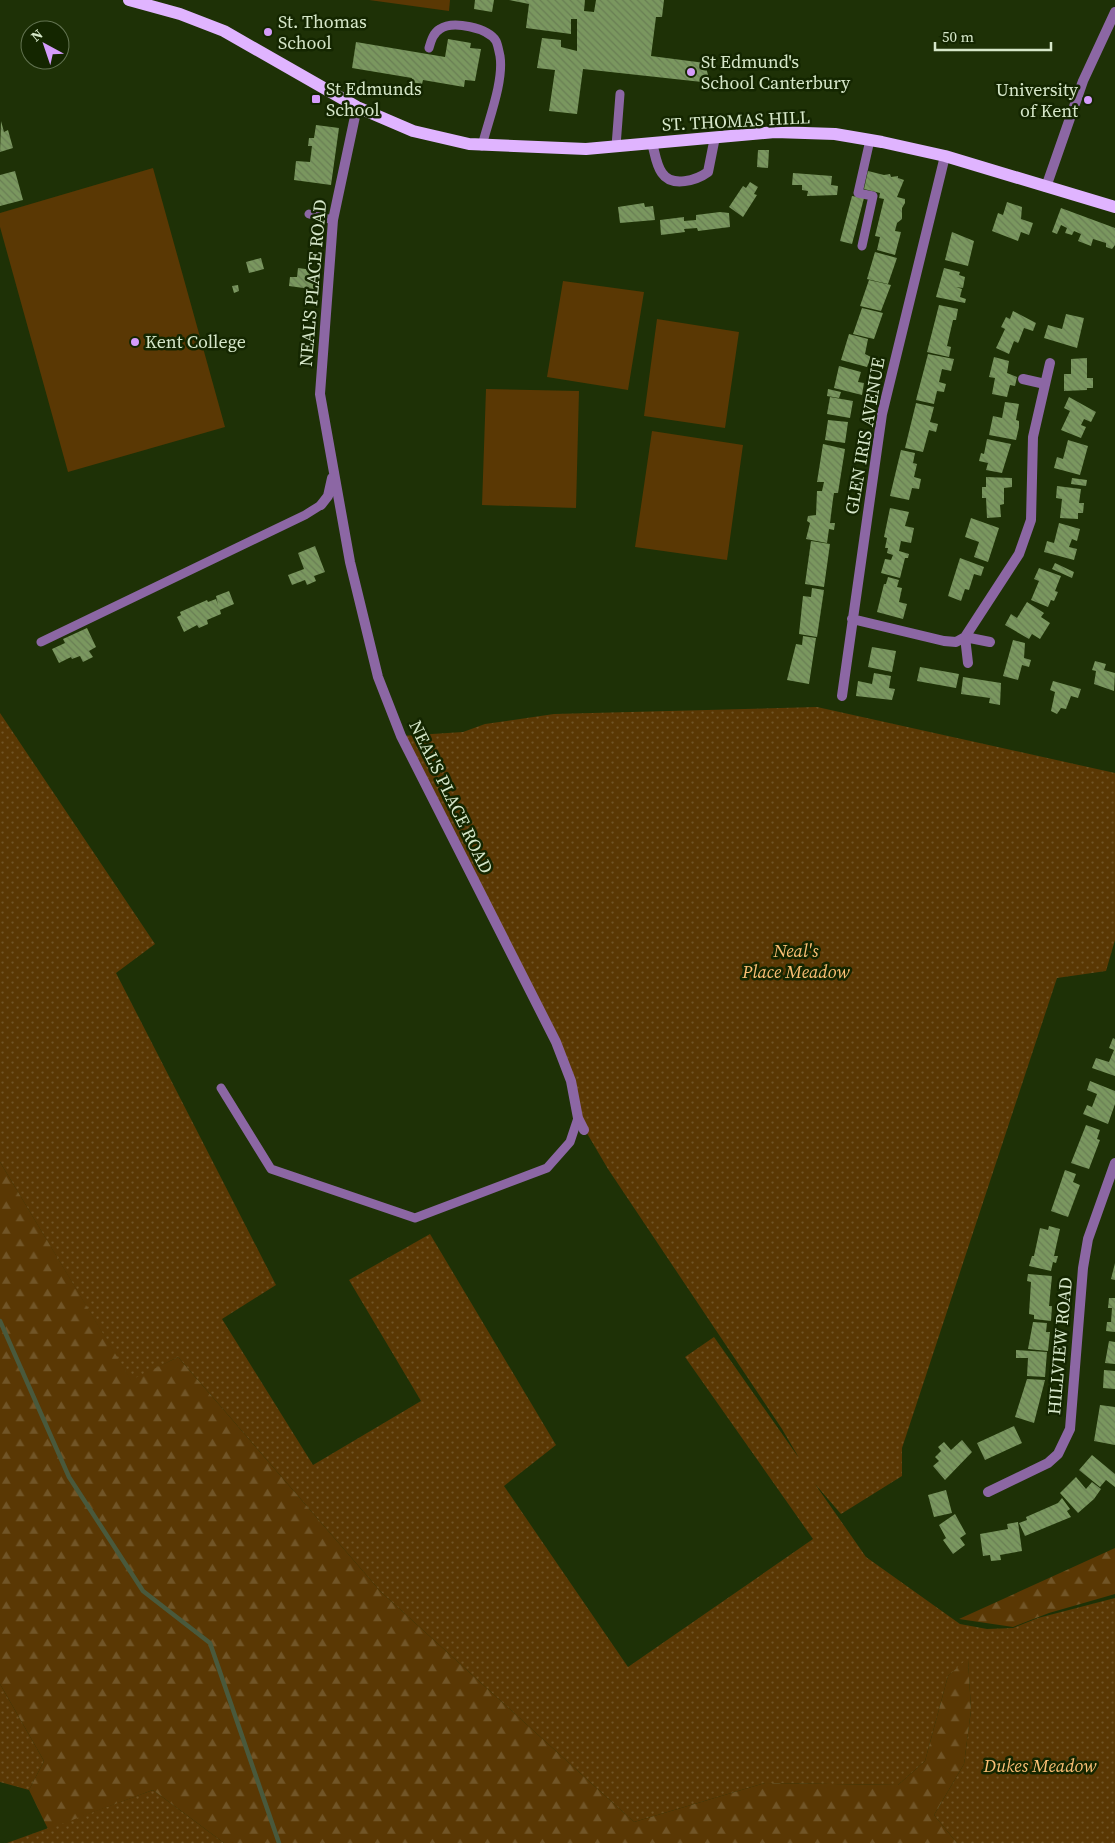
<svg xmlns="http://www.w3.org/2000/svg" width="1115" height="1843" font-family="'Source Serif 4',serif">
<defs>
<pattern id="grass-dots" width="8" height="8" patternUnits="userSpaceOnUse" patternTransform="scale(1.25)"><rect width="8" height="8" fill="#5a3804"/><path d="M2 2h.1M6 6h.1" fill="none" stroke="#715527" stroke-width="1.8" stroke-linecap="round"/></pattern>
<pattern id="forest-firs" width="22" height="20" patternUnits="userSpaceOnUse" patternTransform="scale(1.25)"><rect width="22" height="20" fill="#5a3804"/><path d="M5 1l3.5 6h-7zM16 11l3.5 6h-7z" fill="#715527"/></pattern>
<pattern id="building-back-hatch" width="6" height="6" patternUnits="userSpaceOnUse" patternTransform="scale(1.25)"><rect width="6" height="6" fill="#7a975f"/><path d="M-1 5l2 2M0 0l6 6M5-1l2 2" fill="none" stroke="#697e54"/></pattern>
</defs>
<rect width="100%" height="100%" fill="#1e3106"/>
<!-- grass -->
<path fill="url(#grass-dots)" d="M817 707 1115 773V940L1106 971 1057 978 902 1448V1476L841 1514 815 1484 866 1557 960 1624 987 1629 1013 1628 1038 1618 1115 1598V1843H957L934 1815 964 1764 971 1710 968 1659 948 1676 925 1761 898 1785 765 1783 634 1822 381 1592 178 1357 131 1381 0 1162V713L155 944 116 973 276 1285 222 1319 313 1465 421 1401 349 1280 430 1234 556 1445 504 1486 628 1667 813 1539 685 1357 714 1337 799 1458 782 1429 608 1169 578 1118 571 1081 401 736 463 732 485 724 554 714Z
M0 1684 44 1761 29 1790 0 1782Z
M153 1790 224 1843H7Z"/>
<!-- forest -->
<path fill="url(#forest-firs)" d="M0 1162 131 1380 178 1357 381 1592 634 1822 765 1783 898 1785 925 1761 948 1676 968 1658 971 1710 964 1764 934 1815 957 1843H224L153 1790 48 1829 29 1790 44 1761 0 1684Z
M1115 1548V1594L1049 1613 1013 1627 959 1619Z"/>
<!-- pitch -->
<path fill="#5a3804" d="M369 0H450L449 11Z
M153 168 225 427 68 472 0 227V213Z
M563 281 644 292 628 390 547 377Z
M657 319 739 332 725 428 644 416Z
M486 389 579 391 576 508 482 505Z
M652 431 743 445 727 560 635 547Z"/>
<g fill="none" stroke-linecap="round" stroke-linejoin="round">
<!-- stream -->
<path stroke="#49593c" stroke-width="4.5" d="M0 1321 69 1477 143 1591 210 1643 279 1843"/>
</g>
<!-- building -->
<path fill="url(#building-back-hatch)" d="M475 0H494L492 12 474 9Z
M509 0H585L584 11 594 12 596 0H664L662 17H656L651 56 705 63 708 75 702 82 583 69 577 114 549 111 555 70 537 68 542 38 561 40V47L577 51V19H571V34L526 28 529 4Z
M448 39 471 43 470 48 481 49 475 81 465 80 464 87 423 80 422 84 411 82 412 78 352 68 356 42 445 57Z
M1 121 4 132 8 130 13 148 0 152Z
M316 125 339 128 331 185 294 180 296 161 310 162 312 146H308L309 138H314Z
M758 150H769L768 168 757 167Z
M15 171 23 200 0 206V175Z
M868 171 884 175 890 174 891 177 898 176V178L904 180 897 197 905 199V203L902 208V219L897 223 895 231 901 232 895 255 877 250 880 237 875 236 884 199 879 198 880 193 864 189Z
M793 173 832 176 831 185 838 186 837 195 807 196 808 191 802 190V185H792Z
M750 182 758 187 754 194 757 195 743 217 729 207 743 186 746 188Z
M852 196 864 198 852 244 840 241Z
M1007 202 1022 207 1021 219 1033 223 1029 235 1021 232 1018 241 992 231 998 213 1003 215Z
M644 203 645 207 653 206 655 220 620 223 618 207Z
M1061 208 1115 228V245L1112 249 1106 247V243L1093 239 1091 246 1078 241 1081 234 1074 231 1072 235 1065 233 1067 228 1061 225 1057 234 1052 232Z
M720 212 729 213 730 227 698 231 697 228 684 229 685 232 661 235 660 220 684 217V221L696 220V215Z
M952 232 974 241 968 266 945 260Z
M875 252 897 258 888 284 867 279Z
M261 258 264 269 249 273 246 262Z
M298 268 320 271 318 290 289 286 290 277H297Z
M944 268 960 272 959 275 965 277 963 288 956 287 962 289 960 297 966 299 965 303 936 297Z
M869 280 891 285 881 311 860 306Z
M238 285 239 291 234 293 232 286Z
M939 305 958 309 956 320H953L947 346 951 347 949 357 927 352Z
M862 308 883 313 874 339 853 334Z
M1013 311 1036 323 1033 331 1024 328 1019 341 1018 343 1014 341 1009 354 996 348 1005 329 1001 327 1006 317 1010 319Z
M1066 314 1084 318 1077 348 1044 338 1048 325 1062 329Z
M849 334 868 339 865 354 871 357 867 367 841 360Z
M928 354 954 359 951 371 942 369 939 382 946 384 944 392 937 391 934 404 916 400Z
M994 357 1009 361 1007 373 1017 377 1015 386 1010 385 1007 397 992 394 995 378 989 377Z
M1087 358V378H1093V388H1087V390L1064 391V374H1071V359Z
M839 366 861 372 858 382 864 383 862 395 834 388Z
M828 389 841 392 839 398 827 396Z
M830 397 853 401 850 418 827 414Z
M1069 397 1096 412 1091 422 1084 419 1081 425 1086 427 1081 438 1061 430 1070 411 1064 408Z
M1005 402 1019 404 1016 420 1019 421V427L1016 440 989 435 993 416 1002 418Z
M916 403 934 407 930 422 938 424 936 432 929 430 923 452 905 448Z
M828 420 848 422 845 443 825 440Z
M987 439 1011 444 1002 473 986 470 988 463 979 461 981 453 984 454Z
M1068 440 1088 446 1080 475 1054 468 1057 457 1063 459Z
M823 444 845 449 838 493H834L833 499 830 523H835L834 530 829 529 827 543 806 539 810 523 807 521 808 516 816 515 817 491H822L824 482H817Z
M901 450 915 453 913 463 917 464 914 477 921 479 919 489 912 488 909 500 890 496Z
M986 477 1012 478V487L1004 488V504L1000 505 1001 517 987 518 986 498H982V487H986Z
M1072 478 1087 480 1086 486 1071 484Z
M1057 486 1081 489 1079 503H1084L1083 513H1078V519L1060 518 1062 499 1056 498Z
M890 508 909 512 905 526 914 528 911 543 901 541 899 551 909 554 908 558H905L900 578 881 573 885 559 891 560 893 555 887 553 888 548H885L887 538 884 537Z
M971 518 999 528 988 562 974 557 979 542 965 537Z
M1059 523 1080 529 1077 541 1072 539 1069 547 1077 549 1074 560 1044 552 1047 541 1054 543Z
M811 541 830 544 824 587 805 584Z
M315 546 325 572 314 576 316 581 307 585 305 580 292 585 288 575 304 569 298 553Z
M960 558 984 567 981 576 974 574 969 590 965 589 961 601 948 596Z
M1055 563 1074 572 1072 578 1052 569Z
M1039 568 1061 576 1055 591 1058 592 1054 601 1051 600 1048 607 1031 600 1039 581 1034 579Z
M888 577 899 580 897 587 902 588 899 602 907 604 903 619 877 612 884 584H886Z
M812 588 824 590 817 637 799 634 803 596 811 597Z
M229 591 234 604 220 610 221 614 207 620 208 624 199 628 197 625 184 632 177 617 181 615 180 612 207 600 208 602 216 599 218 605 216 596Z
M1027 602 1044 613 1041 617 1050 623 1040 639 1032 634 1029 639 1005 625 1011 614 1017 618Z
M87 628 96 647 89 651 93 657 83 662 80 656 72 659 71 657 59 663 52 649 65 643 63 639Z
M803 636 816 638 809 684 787 680 796 644 802 645Z
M1013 640 1025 643 1024 658 1031 660 1029 667 1022 665 1018 680 1003 676Z
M872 647 896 651 892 672 868 667Z
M1095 661 1106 664 1104 670 1115 673 1114 691 1094 684 1096 671 1092 670Z
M920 667 959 674 956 688 917 681Z
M874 673 891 676 889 688 895 689 892 700 856 696 858 681 872 684Z
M963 677 1001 683 1000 705 989 703 990 698 961 694Z
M1053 681 1081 689 1078 698 1071 696 1066 709 1061 708 1057 714 1051 711 1055 692 1050 690Z
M1113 1038 1115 1039V1076L1092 1068 1096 1058 1109 1062 1114 1050 1109 1048Z
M1090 1081 1115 1091V1104L1108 1124 1083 1114 1087 1105 1092 1107 1097 1094 1087 1090Z
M1086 1125 1100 1130 1097 1139 1100 1140 1089 1169 1071 1163Z
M1065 1170 1076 1174 1073 1182 1080 1185 1068 1217 1051 1211Z
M1049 1226 1060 1229 1054 1256H1058L1056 1263 1053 1262 1051 1271 1029 1266 1032 1256H1034L1040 1228 1048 1230Z
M1115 1263V1280L1111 1279Z
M1028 1274 1052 1276 1049 1306H1052L1051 1321 1034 1319V1315L1029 1314 1031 1282 1027 1281Z
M1109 1298H1115V1332L1106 1331 1107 1322H1111L1112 1308H1108Z
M1033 1322 1047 1323 1046 1332H1050L1048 1351 1028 1349Z
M1109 1341 1115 1342V1364L1105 1363Z
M1016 1350 1047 1352 1045 1377 1027 1376 1028 1358H1016Z
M1104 1370 1115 1371V1389L1103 1388Z
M1027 1379 1045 1380 1034 1423 1015 1417Z
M1100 1405 1115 1407V1445L1094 1441Z
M1014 1426 1022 1443 985 1460 977 1443Z
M962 1440 972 1452 945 1480 933 1466 939 1461 935 1457 941 1451 938 1447 944 1442 951 1450Z
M1092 1455 1115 1474V1487L1106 1480 1100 1487 1079 1470Z
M1076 1477 1086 1489 1092 1482 1101 1489 1094 1499 1078 1513 1060 1493Z
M946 1490 952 1513 934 1517 928 1495Z
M1062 1498 1070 1509 1067 1511 1071 1517 1025 1536 1019 1523 1027 1520 1026 1517 1058 1503Z
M955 1514 966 1534 960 1538 965 1545 953 1554 943 1540 946 1538 939 1525Z
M1018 1522 1022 1551 1000 1555 1001 1560 991 1561 990 1555 983 1556 980 1534 1008 1529 1007 1524Z"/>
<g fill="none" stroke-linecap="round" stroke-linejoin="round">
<!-- lane -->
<path stroke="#8c67a4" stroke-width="9" d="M429 48C431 41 433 33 440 29 453 20 488 28 496 41 498 45 499 52 500 56 504 82 488 121 482 146
M616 146 620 94
M309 214 333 220
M862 246 873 196 858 193 870 140
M41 642 305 515 321 505
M221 1088 271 1169 415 1218 547 1168 570 1142 578 1118"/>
<!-- street -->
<path stroke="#8c67a4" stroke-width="10" d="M357 107 333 220 320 394 350 562 378 677 401 736 556 1042 571 1081 578 1118 584 1130
M652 143C655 153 656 165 662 173 672 188 697 180 708 172L715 137
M1046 187 1083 81 1115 12
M1023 379 1045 384
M321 505 328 496 332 478
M852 619 944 641 956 642 965 637 1019 554 1031 520 1033 437 1050 363
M968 663 965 637 990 642
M842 696 882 414 945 156
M988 1492 1048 1463 1058 1454 1070 1429 1083 1268 1088 1239 1115 1163"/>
<!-- primary -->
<path stroke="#e0b4ff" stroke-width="12" d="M129 0 180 14 224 31 357 107 413 131 469 144 586 149 775 132 835 134 882 142 945 156 1115 207"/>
</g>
<!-- markers -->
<g fill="#d59cfb" stroke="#142600" stroke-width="2">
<circle cx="268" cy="32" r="5"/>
<circle cx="691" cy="72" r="5"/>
<rect x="311" y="94" width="10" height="10" rx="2.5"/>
<circle cx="1088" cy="100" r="5"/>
<circle cx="135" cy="342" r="5"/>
</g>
<g text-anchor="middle" stroke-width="5" stroke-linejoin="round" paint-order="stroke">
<!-- poi labels -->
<g font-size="18" fill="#d6e7c9" stroke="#142600" text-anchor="start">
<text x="278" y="28">St. Thomas<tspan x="278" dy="21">School</tspan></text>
<text x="701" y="68">St Edmund's<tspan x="701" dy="21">School Canterbury</tspan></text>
<text x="326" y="95">St Edmunds<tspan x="326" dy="21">School</tspan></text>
<text x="1078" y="96" text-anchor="end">University<tspan x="1078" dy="21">of Kent</tspan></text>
<text x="145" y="348">Kent College</text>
</g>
<!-- street labels -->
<g font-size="18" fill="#d6e7c9" stroke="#142600">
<text transform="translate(736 121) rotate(-3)" y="6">ST. THOMAS HILL</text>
<text transform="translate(313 283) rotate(-85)" y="6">NEAL'S PLACE ROAD</text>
<text transform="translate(865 436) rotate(-80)" y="6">GLEN IRIS AVENUE</text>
<text transform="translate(451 797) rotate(64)" y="6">NEAL'S PLACE ROAD</text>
<text transform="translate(1060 1346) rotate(-85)" y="6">HILLVIEW ROAD</text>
</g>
<!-- park labels -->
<g font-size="18" font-style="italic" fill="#fbbf75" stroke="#142600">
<text x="796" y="957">Neal's<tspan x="796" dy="21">Place Meadow</tspan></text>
<text x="1040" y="1772">Dukes Meadow</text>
</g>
</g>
<!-- north arrow -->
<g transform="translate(45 45) rotate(320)"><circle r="24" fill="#142600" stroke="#627350"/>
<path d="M0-4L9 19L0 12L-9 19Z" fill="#d59cfb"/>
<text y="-8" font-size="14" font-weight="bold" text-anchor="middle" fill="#d6e7c9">N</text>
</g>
<!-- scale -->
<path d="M935 42v8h116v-8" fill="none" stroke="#d6e7c9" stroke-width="2.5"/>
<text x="942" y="42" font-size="15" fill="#d6e7c9" stroke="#142600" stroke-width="4" paint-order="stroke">50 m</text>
</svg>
